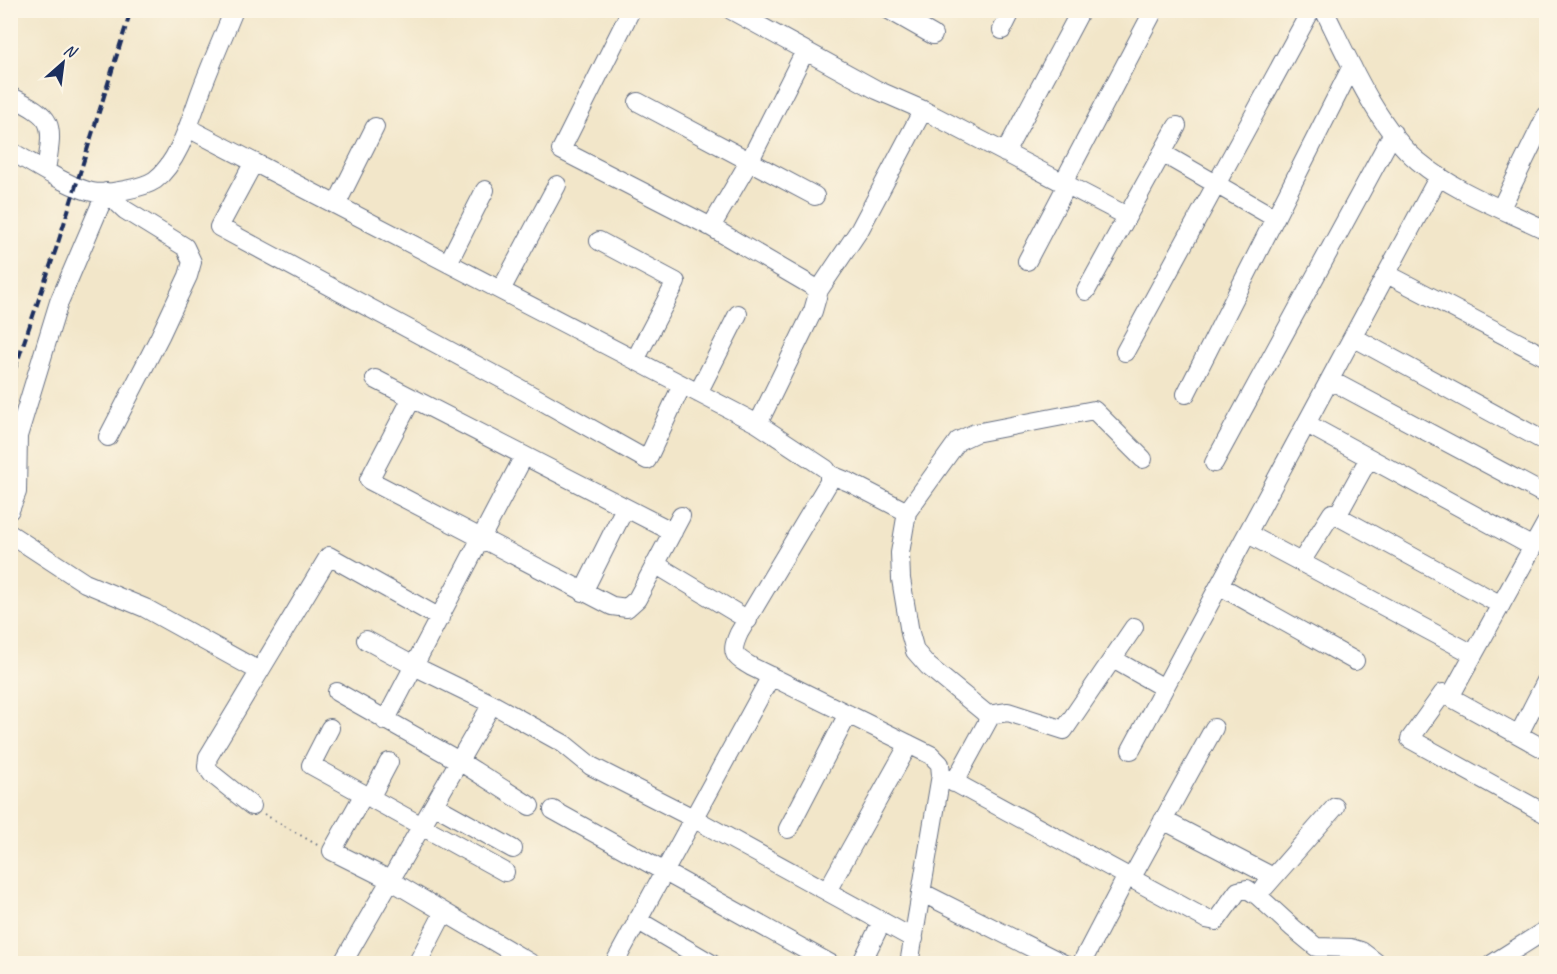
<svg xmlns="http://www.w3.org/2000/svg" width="1557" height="974" font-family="Caveat,sans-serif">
<rect width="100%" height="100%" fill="#fcf5e5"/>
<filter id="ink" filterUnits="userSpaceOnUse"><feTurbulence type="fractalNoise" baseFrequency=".0167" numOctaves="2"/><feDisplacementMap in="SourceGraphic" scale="12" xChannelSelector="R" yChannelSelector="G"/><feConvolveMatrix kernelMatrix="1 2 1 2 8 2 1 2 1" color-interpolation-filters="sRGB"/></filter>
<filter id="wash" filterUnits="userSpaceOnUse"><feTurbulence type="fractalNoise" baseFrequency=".008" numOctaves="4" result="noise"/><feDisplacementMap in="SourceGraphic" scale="24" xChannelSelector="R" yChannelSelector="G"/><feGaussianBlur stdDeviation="1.35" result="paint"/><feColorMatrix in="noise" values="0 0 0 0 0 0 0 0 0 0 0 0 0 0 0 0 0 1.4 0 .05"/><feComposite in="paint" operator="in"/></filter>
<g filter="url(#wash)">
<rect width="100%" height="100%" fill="#f2e6c9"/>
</g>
<g filter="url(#ink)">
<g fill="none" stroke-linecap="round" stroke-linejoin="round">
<defs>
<path id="minor" d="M631 10 561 150 711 227 819 290
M731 10 877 90 923 110 1127 216
M889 10 933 35
M1324 10C1348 58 1377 127 1418 161 1455 192 1503 209 1546 230
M1002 30 1012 10
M10 96C54 118 54 121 46 170
M638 102 815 196
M188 128 758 424 826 469 829 474V482L739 633C730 653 733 656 752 667L931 755 940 764 941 775 909 964
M10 151C33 163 68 187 92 192 107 195 143 188 155 180 179 162 191 118 201 91 211 64 223 37 234 10
M1005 153 1081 10
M1162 153 1275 218
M254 162 219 227 517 387 647 460 682 385
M1063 183 1154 10
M336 205 375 127
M1501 208 1546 116
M711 227 749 162 805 51
M599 241 676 282 635 360
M1027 261 1067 185
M448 263 485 190
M1387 274 1546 357
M501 290 557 185
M1086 291 1177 126
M1353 337 1546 442
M1125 352 1311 10
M375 379 673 532
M1330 380 1546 495
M698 393 738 314
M1186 394 1352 66
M412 398 369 480 612 606 627 608 637 599 681 516
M758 424 813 311 819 290 860 229 923 110
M1307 424 1533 547
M1214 463 1393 133
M829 474 851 483 907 512 900 553 901 579 910 633 915 651 928 666 984 712 989 719 954 783
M10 510 17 492 18 436 59 302 106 192 125 210 185 247 192 262 188 276 160 336 108 437
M907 512 958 441 975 433 1094 410 1143 459
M1337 516 1369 458
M1546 523 1450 697 1443 693 1410 739 1546 814
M10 534 85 583 145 608 259 671
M1248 534 1473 654
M1301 562 1332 513 1501 605
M655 564 748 620
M1220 586 1355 661
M583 592 625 508
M366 640 414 666 492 704 564 744 591 766 693 818 914 939
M1113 659 1164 688
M337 692 459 761 530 806
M1450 697 1546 750
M988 715 1008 712 1064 730 1134 627
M385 721 524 456
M330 728 311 765 505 872
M1519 734 1546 681
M1131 750 1439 176
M941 775 1206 919 1216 921 1238 891 1247 889 1258 896 1293 928 1316 947 1351 948 1361 951 1378 964
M364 794 332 851 390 880 532 964
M370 798 389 762
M434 805 513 849
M252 806 212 774 207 767 208 757 329 556 440 618
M553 810 831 964
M1163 820 1273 877
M788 829 848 714
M1131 879 1214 728
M1265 887 1335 807
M827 891 909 744
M921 892 1064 964
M637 920 712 964
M342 964 492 704
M417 964 444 912
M614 964 771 676
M861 964 882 921
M1081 964 1127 876
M1492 964 1546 930"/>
</defs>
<!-- minor casing -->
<use href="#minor" stroke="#666f83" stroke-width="20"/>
<!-- path -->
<path stroke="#666f83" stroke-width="2" stroke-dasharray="1.5 4.5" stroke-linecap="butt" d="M264 814 319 846"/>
<!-- minor -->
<use href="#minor" stroke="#fff" stroke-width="18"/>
<!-- rail -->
<path stroke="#1b2f5e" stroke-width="4" stroke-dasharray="9 4.5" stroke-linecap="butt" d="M10 383 57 246 131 10"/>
</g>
</g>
<!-- margin -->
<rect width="1557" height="974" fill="none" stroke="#fcf5e5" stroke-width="36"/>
<!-- north arrow -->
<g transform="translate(63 63) rotate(28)" stroke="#fcf5e5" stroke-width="4.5" paint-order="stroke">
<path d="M0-4.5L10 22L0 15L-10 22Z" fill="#1b2f5e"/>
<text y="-9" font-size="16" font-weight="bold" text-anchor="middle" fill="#1b2f5e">N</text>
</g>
</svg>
